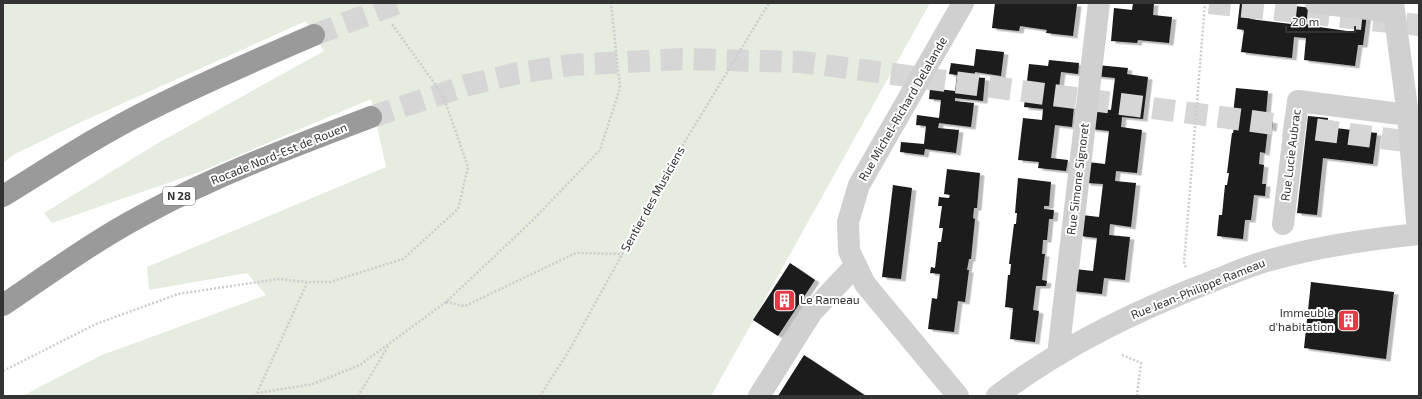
<svg xmlns="http://www.w3.org/2000/svg" width="1422" height="399" font-family="'Exo 2',sans-serif">
<defs>
<filter id="shadow"><feDropShadow dx="4.5" dy="2.5" stdDeviation="0" flood-color="#0004"/></filter>
</defs>
<rect width="100%" height="100%" fill="#fff"/>
<!-- green -->
<path fill="#e6ecdf" d="M3 3H930L711 396H22L102 355 266 295 247 273 149 290 147 267 386 167 371 99 197 173 52 223 44 213 158 143 324 51 306 21 79 123 13 155 3 163Z"/>
<!-- building -->
<path fill="#1a1a1a" filter="url(#shadow)" d="M995 3H1066L1077 4 1073 36 1046 33 1047 30 1020 26 1019 31 992 28Z
M1133 3H1154L1153 15 1172 17 1169 43 1138 40 1137 43 1111 41 1114 8 1132 10Z
M1240 3H1252L1250 19 1291 24 1293 6 1315 8 1312 26 1354 32 1356 13 1367 14 1363 45H1358L1355 66 1304 60 1306 38 1294 37 1292 58 1241 52 1244 30 1237 29Z
M976 49 1004 52 1001 76 975 72 974 77 985 78 983 101 955 98V101L974 103 971 127 939 123 938 128 959 130 956 153 925 149 924 155 900 152 901 142 924 144 926 126 916 125 917 115 939 118 941 100 929 99 930 88 955 91 957 75 949 74 951 63 974 66Z
M1049 60 1079 63 1078 74 1061 72 1057 104 1074 106 1072 127 1055 125 1051 158 1068 160 1066 171 1038 168 1039 162 1018 160 1023 118 1042 120 1043 109 1024 107 1029 64 1048 66Z
M1097 65 1128 68 1127 74 1148 77 1143 119 1122 117 1121 127 1142 130 1137 173 1116 171 1115 181 1136 183 1131 227 1110 224 1109 235 1130 237 1125 280 1104 278 1102 294 1073 291 1075 269 1093 271 1097 238 1080 236 1082 215 1099 217 1103 184 1086 183 1088 162 1105 164 1109 131 1091 129 1093 108 1111 110 1115 78 1096 76Z
M1236 88 1268 91 1266 114H1263L1262 119 1273 121 1272 129 1268 128 1265 153 1260 152 1259 164 1264 165 1262 184H1266L1265 196 1254 195 1251 220H1245L1243 239 1217 236 1219 215H1222L1225 185H1227L1229 173H1227L1232 133H1233L1235 123H1232Z
M1308 116 1328 118 1327 127 1377 133 1373 164 1323 158 1317 215 1297 213Z
M947 169 980 173 977 208H974L973 218 975 219 971 259H969L967 270H969L965 302 958 301 954 332 928 329 932 298 937 299 940 274 930 273 931 267 935 268 938 242H941L943 228H939L942 206H938L939 197 949 198 950 195 944 194Z
M1018 178 1051 182 1049 206H1044V209L1054 210 1053 219H1049L1047 240H1043L1042 254H1045L1042 280 1047 281 1046 286H1036L1033 310 1039 311 1035 342 1010 339 1013 308 1005 307 1008 275H1010L1011 264H1009L1014 224H1016L1017 213H1015Z
M893 185 912 188 901 279 882 277Z
M790 263 815 280 778 336 753 320Z
M1311 282 1394 292 1386 359 1304 348Z
M804 355 866 396H778Z"/>
<g fill="none" stroke-linecap="round" stroke-linejoin="round">
<!-- highway-tunnel -->
<path stroke="#d6d6d6" stroke-width="22" stroke-dasharray="22 11" stroke-linecap="butt" d="M1209 3 1419 25
M314 35 398 3
M371 117 468 85 518 73 571 65 682 59 801 62 1419 143"/>
<!-- path -->
<path stroke="#cdcdcd" stroke-width="2.5" stroke-dasharray="2 2" stroke-linecap="butt" d="M1186 267 1184 264 1205 3
M446 302 465 306 576 253 623 254
M1122 355 1141 363 1137 396
M3 371 96 324 178 294 278 279 307 282H330L403 259 458 209 468 167 443 95 391 23
M257 393 313 384 360 365 446 302 532 221 600 150 620 88 611 3
M254 396 257 393 307 283
M358 396 389 345
M540 396 570 349 675 158 769 3"/>
<!-- minor -->
<path stroke="#d0d0d0" stroke-width="22" d="M1316 3 1394 12
M1393 3 1408 115 1418 234
M1283 224 1298 101 1408 115
M1058 355 1099 3
M759 396 812 312 856 265
M958 396 865 284 849 251 848 222 859 185 963 3
M997 396C1062 346 1137 310 1213 281 1231 274 1249 266 1267 261 1316 247 1369 239 1419 234"/>
<!-- highway -->
<path stroke="#9a9a9a" stroke-width="22" d="M3 196C50 167 97 136 147 111 202 83 258 59 314 35
M3 305C49 274 94 241 143 215 216 175 294 146 371 117"/>
</g>
<!-- icons -->
<defs>
<symbol id="building-square" viewBox="-11 -11 22 22"><rect x="-9" y="-9" width="18" height="18" rx="4" fill="#e63946" stroke="#fff"/><path d="M-4-6H4V6H1V3H-1V6H-4ZM-2.5-4.3h1.7v1.8h-1.7ZM.8-4.3h1.7v1.8H.8ZM-2.5-1h1.7V.8h-1.7ZM.8-1h1.7V.8H.8Z" fill="#fff"/></symbol>
</defs>
<g fill-rule="evenodd">
<use href="#building-square" x="772" y="288" width="25" height="25"/>
<use href="#building-square" x="1336" y="308" width="25" height="25"/>
</g>
<g text-anchor="middle" stroke-width="4" stroke-linejoin="round" paint-order="stroke">
<!-- shield labels -->
<rect fill="#fff" stroke="#707070" stroke-width="1" x="163" y="187" width="32" height="18" rx="3"/>
<g font-size="11" font-weight="bold" fill="#333">
<text x="179" y="200">N 28</text>
</g>
<!-- street labels -->
<g font-size="12" fill="#333" stroke="#fff">
<text transform="translate(903 109) rotate(-60)" y="4">Rue Michel-Richard Delalande</text>
<text transform="translate(279 154) rotate(-22)" y="4">Rocade Nord-Est de Rouen</text>
<text transform="translate(1291 155) rotate(-83)" y="4">Rue Lucie Aubrac</text>
<text transform="translate(1078 179) rotate(-83)" y="4">Rue Simone Signoret</text>
<text transform="translate(653 199) rotate(-61)" y="4">Sentier des Musiciens</text>
<text transform="translate(1198 289) rotate(-22)" y="4">Rue Jean-Philippe Rameau</text>
</g>
<!-- poi labels -->
<g font-size="12" fill="#333" stroke="#fff" text-anchor="start">
<text x="800" y="304">Le Rameau</text>
<text x="1334" y="317" text-anchor="end">Immeuble<tspan x="1334" dy="14">d'habitation</tspan></text>
</g>
</g>
<!-- border -->
<rect width="1422" height="399" fill="none" stroke="#333333" stroke-width="8"/>
<!-- scale -->
<path d="M1286 26v6h69v-6" fill="none" stroke="#333333" stroke-width="2"/>
<text x="1292" y="26" font-size="12" fill="#333333" stroke="#ffffff" stroke-width="3" paint-order="stroke">20 m</text>
</svg>
